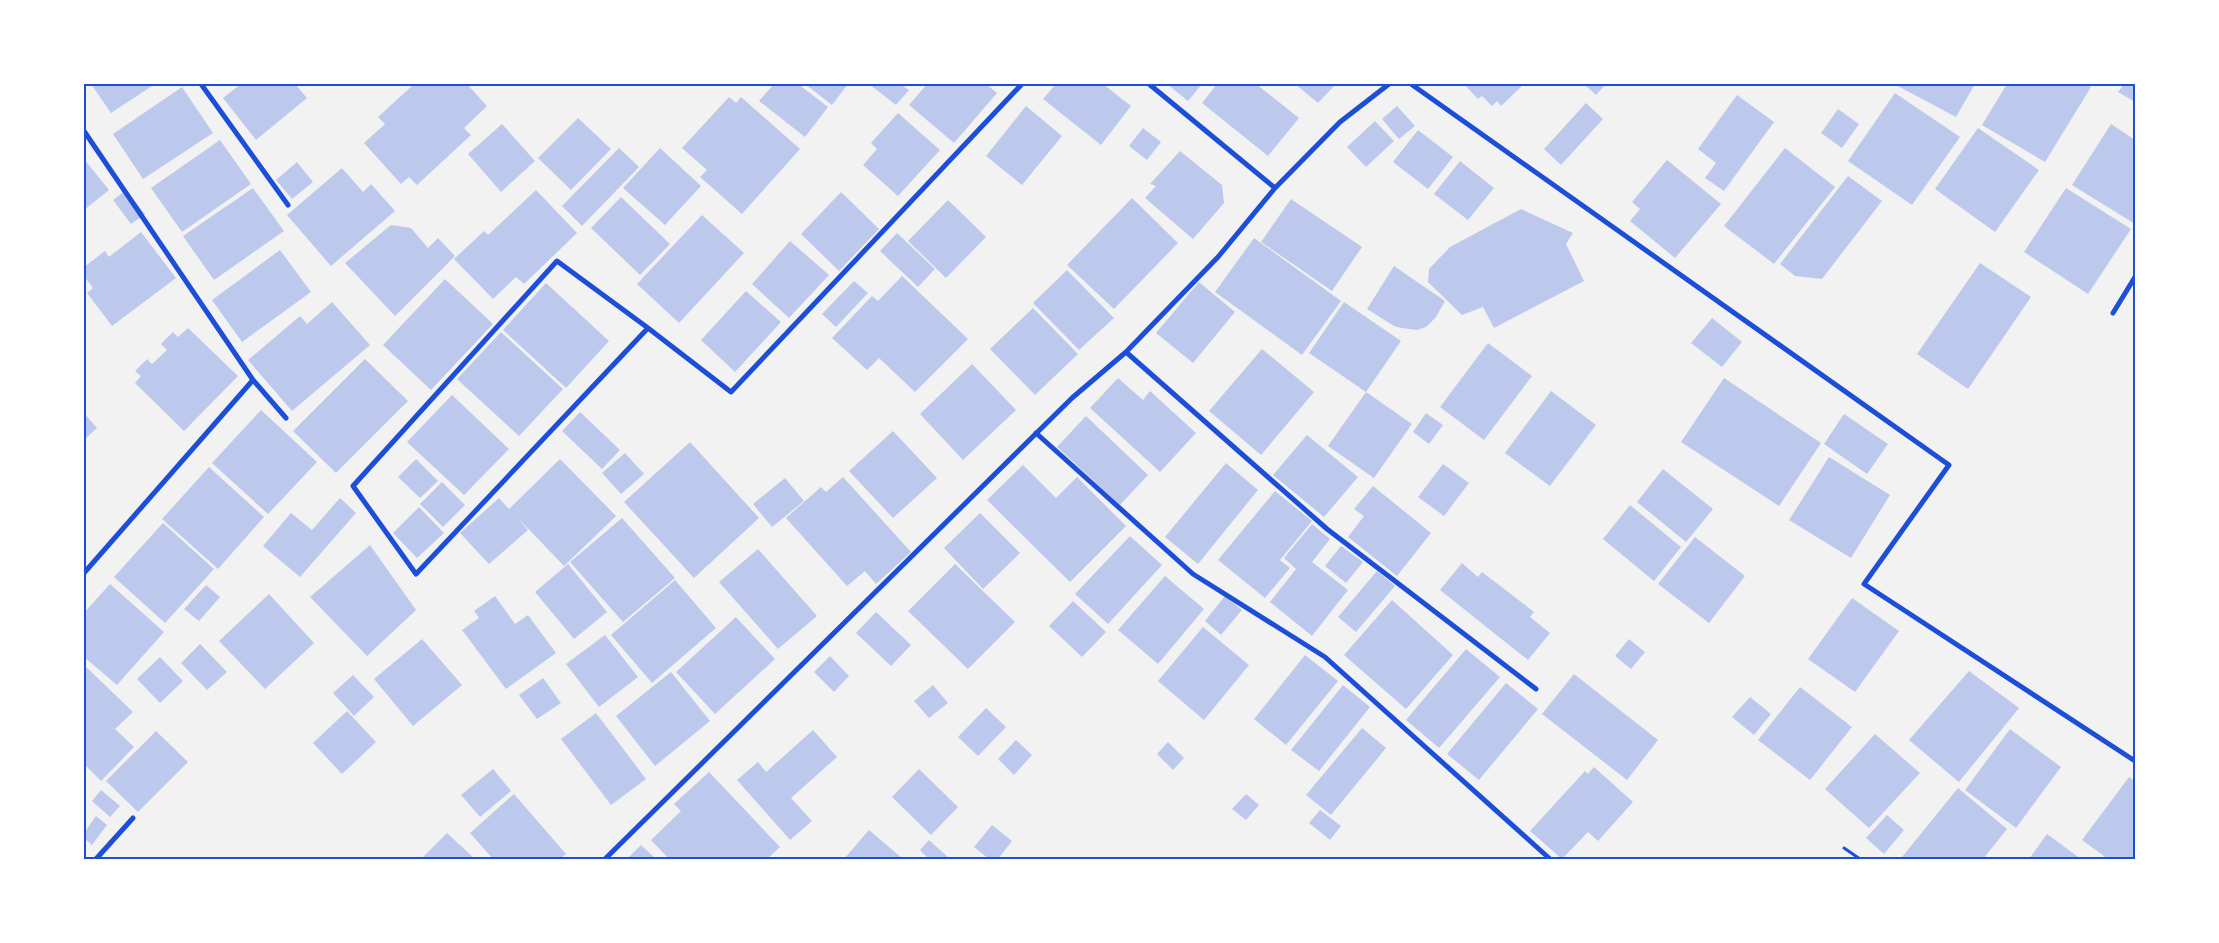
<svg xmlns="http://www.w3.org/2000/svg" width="2219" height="943" font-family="Literata,serif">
<rect width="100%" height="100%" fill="#f2f2f2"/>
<!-- building -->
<path fill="#bdc9ec" d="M91 84H155L111 113Z
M241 84H295L307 98 256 140 223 98Z
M414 84H467L487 106 464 128 471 135 417 185 409 177 401 184 364 143 385 124 378 117Z
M774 84H798L828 107 805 137 759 101Z
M805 84H848L832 105Z
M869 84H900L909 90 896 105Z
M927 84H986L997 93 954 143 909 105Z
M1056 84H1103L1131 106 1101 145 1043 99Z
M1167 84H1202L1188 101Z
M1217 84H1256L1299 118 1268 156 1202 103Z
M1295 84H1336L1318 103Z
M1464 84H1524L1501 106 1497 101 1492 106 1482 96 1478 99Z
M1584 84H1606L1596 95Z
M1894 84H1975L1956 117Z
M2007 84H2085L2091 87 2045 162 1982 125Z
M2124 84H2135V102L2118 92Z
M182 87 213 133 143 179 113 134Z
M1895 93 1960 137 1912 205 1848 161Z
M1737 95 1774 122 1724 191 1705 178 1716 163 1698 149Z
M729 97 736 103 741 97 800 149 742 214 700 177 707 170 682 148Z
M1586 103 1603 119 1561 165 1544 149Z
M1026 106 1062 136 1022 185 986 156Z
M1397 106 1415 126 1399 139 1382 119Z
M1838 109 1859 124 1842 148 1821 133Z
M898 113 940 150 898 196 863 165 877 149 871 143Z
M578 118 611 149 571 190 538 158Z
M1375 121 1394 141 1366 167 1347 147Z
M502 124 535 161 501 192 468 154Z
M2111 124 2135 140V224L2072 185Z
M1143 128 1161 142 1147 160 1129 146Z
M1978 128 2039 170 1995 232 1935 189Z
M1418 130 1453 157 1428 189 1393 162Z
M220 140 251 184 182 232 151 188Z
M619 148 639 167 582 226 562 206Z
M660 148 701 186 665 225 623 188Z
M1785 148 1835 187 1774 264 1724 226Z
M1180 151 1222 185 1224 203 1193 239 1145 198 1156 186 1150 184Z
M84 159 109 190 84 210Z
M1667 160 1721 204 1675 258 1630 221 1640 209 1632 202Z
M1460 161 1494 188 1468 220 1434 194Z
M297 162 313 182 292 199 276 180Z
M342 168 363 192 371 184 395 211 331 266 287 215Z
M1848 176 1882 201 1822 279 1795 276 1780 264Z
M253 188 284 231 214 280 183 236Z
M2066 188 2131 229 2088 294 2024 252Z
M126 190 145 214 131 224 113 200Z
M536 190 577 233 524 284 516 277 493 299 454 259 484 231 488 235Z
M841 192 879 229 839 271 801 234Z
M621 197 670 244 640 275 591 228Z
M1132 198 1178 243 1114 309 1067 265Z
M1291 199 1362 247 1332 291 1261 242Z
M948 200 986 237 946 278 908 241Z
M1521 209 1573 233 1566 244 1584 281 1494 328 1483 307 1462 315 1428 282 1429 269 1450 247Z
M702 215 744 253 679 323 637 284Z
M391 225 411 228 428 248 438 238 455 256 395 316 345 263Z
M141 232 176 278 112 326 87 293 93 288 84 276V267L105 251 109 257Z
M897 233 935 269 918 287 880 251Z
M1254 238 1341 301 1302 355 1215 292Z
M790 241 829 275 789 318 752 284Z
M280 250 311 292 242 342 212 300Z
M1980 263 2031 297 1968 389 1917 354Z
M1394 266 1445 301 1436 317 1426 327 1417 330 1402 328 1394 326 1367 309Z
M1067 270 1114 318 1079 350 1033 303Z
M902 276 968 339 915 392 879 358 867 370 832 338 872 296 878 301Z
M445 279 493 324 431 390 383 345Z
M854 281 868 293 836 327 822 314Z
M1199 282 1235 312 1193 363 1156 333Z
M546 283 609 341 566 388 503 330Z
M746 291 781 322 735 372 701 340Z
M332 302 370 345 292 411 248 360 300 316 307 324Z
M1344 302 1401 341 1366 392 1309 353Z
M1033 308 1078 354 1035 395 990 349Z
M1712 318 1742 342 1722 367 1691 343Z
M188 328 238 376 184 431 135 383 141 376 135 371 147 359 152 364 167 350 161 344 173 332 178 337Z
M501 332 563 389 519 436 457 379Z
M1488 343 1532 376 1484 440 1440 407Z
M1262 349 1314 392 1261 455 1209 411Z
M365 359 408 401 336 473 293 431Z
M972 364 1016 410 963 460 920 414Z
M1118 378 1143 400 1150 391 1196 433 1160 472 1090 408Z
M1724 378 1821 443 1779 506 1681 442Z
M1551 391 1596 425 1550 486 1505 453Z
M1366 392 1412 424 1374 478 1328 446Z
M452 395 509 449 464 495 407 442Z
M261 410 317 462 268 514 212 463Z
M580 412 620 450 602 469 562 431Z
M84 413 97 428 84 440Z
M1426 413 1443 425 1429 444 1413 432Z
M1844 414 1888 444 1867 474 1824 444Z
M1086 416 1148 475 1120 505 1057 447Z
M893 431 937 478 893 518 849 471Z
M1307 435 1358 477 1324 517 1273 475Z
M690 442 759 518 694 578 624 502Z
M625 453 644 474 621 494 602 473Z
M1829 457 1890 495 1851 558 1789 520Z
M416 459 438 481 420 498 398 477Z
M560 459 616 516 564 566 517 517 528 530 489 564 460 533 499 498 509 509Z
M1226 463 1258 490 1198 564 1165 537Z
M1443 464 1469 483 1444 516 1418 497Z
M1023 465 1056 498 1077 477 1126 526 1070 582 987 500Z
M209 467 264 517 218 569 162 519Z
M1663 469 1713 509 1686 542 1637 502Z
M843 477 911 552 876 584 865 571 847 586 786 518 821 487 826 492Z
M785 478 804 501 772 527 753 504Z
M442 482 465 505 443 527 420 504Z
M1373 486 1431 533 1397 576 1348 537 1364 516 1354 509Z
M1275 491 1312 521 1280 560 1290 568 1265 598 1218 560Z
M340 498 356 513 300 577 263 546 291 513 312 530Z
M1630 505 1681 547 1654 581 1603 539Z
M419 507 444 533 417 558 393 533Z
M980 513 1020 553 983 589 944 548Z
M622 518 675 578 623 622 570 562Z
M163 523 214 569 165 623 114 577Z
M1312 524 1330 539 1312 562 1348 590 1312 636 1270 602 1296 569 1284 558Z
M1130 536 1162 565 1108 624 1075 594Z
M1695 537 1745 576 1709 623 1658 584Z
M370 545 416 610 367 656 310 597Z
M1341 546 1363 562 1346 583 1325 566Z
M758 549 817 616 778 649 719 582Z
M1462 563 1478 577 1482 572 1534 612 1530 617 1550 633 1528 660 1440 590Z
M568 564 607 612 574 639 535 592Z
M955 564 1015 622 968 669 908 611Z
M1377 571 1395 586 1356 632 1338 617Z
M1165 576 1204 609 1158 664 1118 630Z
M675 580 716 628 652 683 611 635Z
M110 584 164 632 117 685 84 657V613Z
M206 585 220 597 199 621 184 609Z
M269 594 314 643 265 689 219 641Z
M495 596 515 624 528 615 556 653 506 689 462 630 479 618 474 611Z
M1225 596 1242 610 1221 635 1205 621Z
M1852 598 1899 631 1855 692 1808 659Z
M1392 600 1453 655 1406 709 1344 655Z
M1073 601 1106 632 1082 657 1049 626Z
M876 612 911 645 891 666 856 633Z
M736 617 775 659 715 714 676 672Z
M1203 627 1249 665 1204 720 1158 681Z
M605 635 638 677 599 707 566 664Z
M422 639 462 685 413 726 374 679Z
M1629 639 1645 652 1631 669 1615 656Z
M200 644 227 672 207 690 181 663Z
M1466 649 1500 677 1439 748 1406 720Z
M1305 655 1338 681 1286 745 1254 719Z
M830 656 849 676 834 692 814 672Z
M160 657 183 681 160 703 137 679Z
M84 665 133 712 115 729 134 747 101 781 84 764Z
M1969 671 2019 708 1959 782 1909 740Z
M671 672 710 721 655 766 616 716Z
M1574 674 1658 740 1627 780 1542 714Z
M353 675 374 697 354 716 333 693Z
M543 678 561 703 537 719 519 695Z
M1506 683 1538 709 1479 780 1447 754Z
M933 685 948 703 929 718 914 701Z
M1343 685 1370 707 1319 771 1291 750Z
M1800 687 1852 727 1810 780 1758 740Z
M1750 697 1771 714 1754 735 1732 717Z
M986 708 1006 727 978 756 958 737Z
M347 711 376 742 342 774 313 743Z
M596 713 646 779 611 805 561 739Z
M1362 728 1386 748 1331 815 1306 795Z
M2010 729 2061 767 2016 828 1965 790Z
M813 730 837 757 791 798 812 821 790 840 737 780 758 762 766 772Z
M156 731 188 762 138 812 106 781Z
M1875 734 1920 773 1869 828 1825 789Z
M1016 740 1032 755 1014 775 998 759Z
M1168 742 1184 758 1173 770 1157 754Z
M1594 767 1633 802 1598 841 1588 832 1562 859 1530 831 1585 771 1588 774Z
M493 769 511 791 480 817 461 795Z
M919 769 958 807 931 835 892 797Z
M709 772 780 847 767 859H669L651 840 681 811 674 804Z
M2129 777 2135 781V859H2108L2082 840Z
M1958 788 2007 829 1983 859H1905L1902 857Z
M101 790 120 806 110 817 92 801Z
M514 794 566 854 560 859H493L470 833Z
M1246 794 1259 805 1246 820 1232 809Z
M1320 810 1341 826 1330 840 1309 823Z
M1887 815 1904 830 1884 854 1866 838Z
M96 816 107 825 92 845 84 838V833Z
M992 825 1012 841 998 859H989L974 847Z
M869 830 903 859H844Z
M447 833 475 859H421Z
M2047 834 2081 859H2029Z
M929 840 950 859H929L920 850Z
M641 845 656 859H627Z"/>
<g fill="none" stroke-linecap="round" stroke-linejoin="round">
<!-- path -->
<path stroke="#1d4ed8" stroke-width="3" d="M1844 848 1860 859"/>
<!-- minor -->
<path stroke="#1d4ed8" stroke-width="5" d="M201 84 288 205
M1149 84 1275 188
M1411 84 1949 465 1864 584 2135 761
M84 131 253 380 286 418
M2113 313 2135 277
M648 328 557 261 353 486 416 574 648 328 731 392 1022 84
M1126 352 1327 529 1536 689
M1036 433 1193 574 1325 657 1550 859
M84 573 253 380
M96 859 133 818
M605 859 1072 398 1126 352 1218 257 1275 188 1340 122 1389 84"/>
</g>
<!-- border -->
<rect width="2219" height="943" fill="none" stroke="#ffffff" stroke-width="170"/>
<rect x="85" y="85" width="2049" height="773" fill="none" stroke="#1d4ed8" stroke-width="2"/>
</svg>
